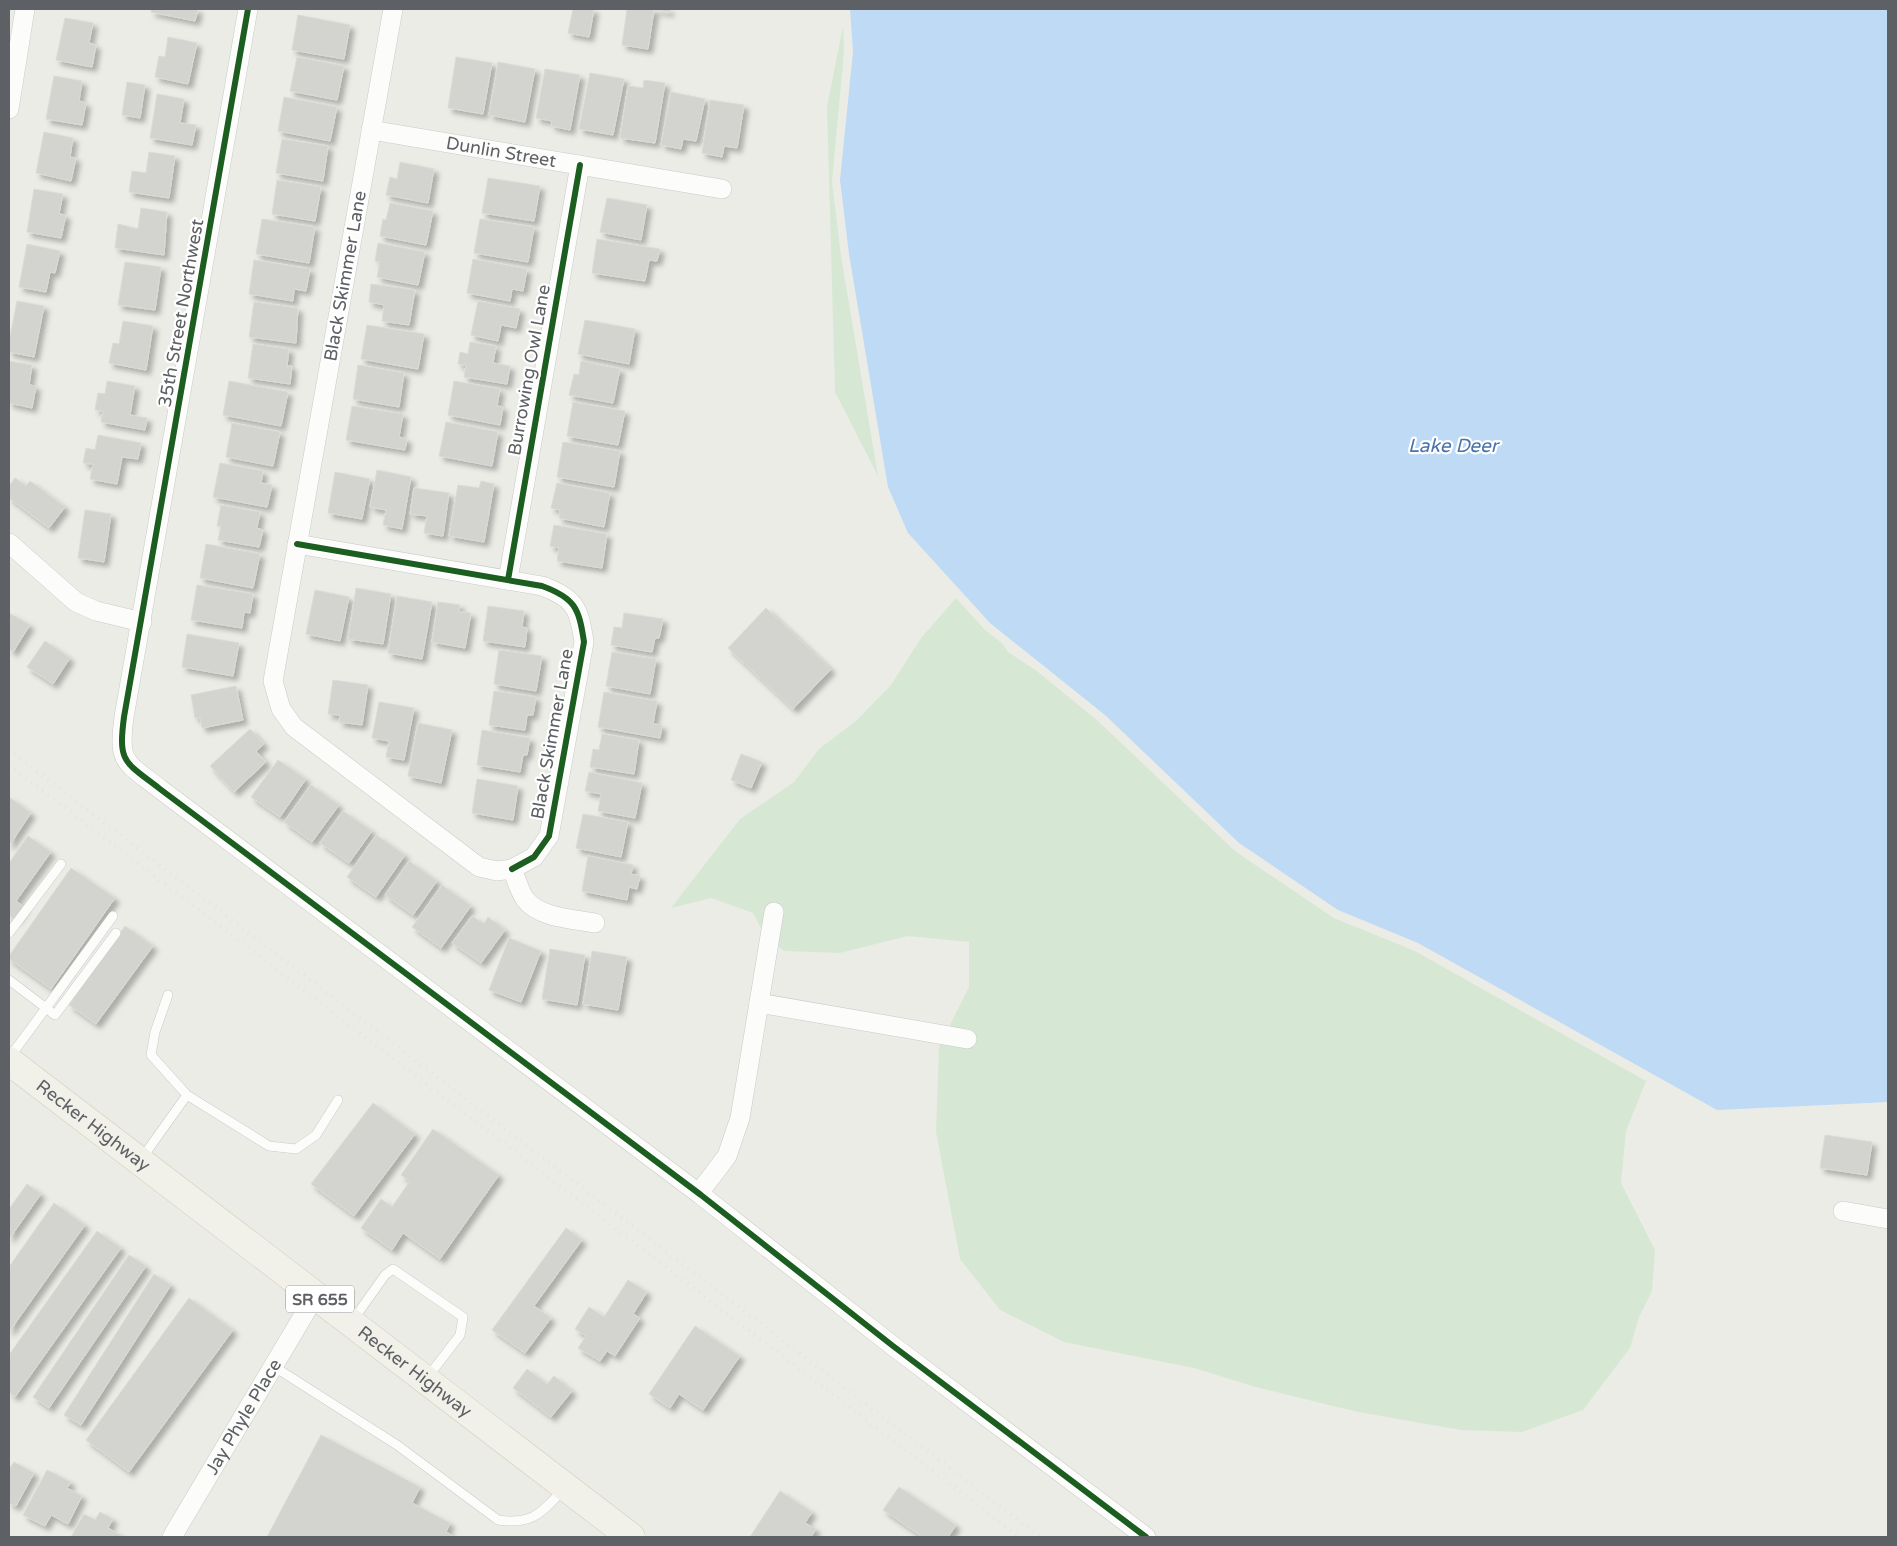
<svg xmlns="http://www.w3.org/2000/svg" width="1897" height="1546" font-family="'Varela Round',sans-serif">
<defs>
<filter id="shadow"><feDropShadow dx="4.5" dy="4.5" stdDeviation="2.5" flood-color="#0004"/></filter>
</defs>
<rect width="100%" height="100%" fill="#ecece7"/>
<!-- green -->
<path fill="#d6e8d4" d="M843 26 844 52 832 182 841 256 878 476 835 392 827 107Z
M956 598 984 629 1003 644 1008 652 1037 671 1099 722 1234 850 1248 860 1334 918 1415 951 1646 1081 1626 1131 1621 1183 1655 1250 1652 1291 1639 1317 1630 1348 1583 1410 1522 1432 1461 1430 1358 1412 1252 1386 1194 1368 1064 1342 1000 1310 960 1259 936 1132 939 1047 969 987V942L908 936 840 953 784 951 764 934 753 913 711 898 671 908 740 819 794 782 819 749 857 720 891 685 921 638Z"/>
<!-- water -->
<path fill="#bedaf4" d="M850 9H1888V1102L1717 1110 1418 943 1338 910 1239 843 1105 715 990 623 908 533 888 487 849 254 840 180 853 52Z"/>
<!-- building -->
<path fill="#d3d3d0" stroke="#dbdad6" filter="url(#shadow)" d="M151 9H198L195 21 151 12Z
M573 9H594L589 37 568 33Z
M627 9H670L669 12 654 10 648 49 622 45Z
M298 15 350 25 344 59 292 50Z
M65 18 93 23 89 43 96 45 92 67 56 60Z
M168 37 197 43 188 84 155 77 159 56 165 57Z
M297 57 344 66 337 100 290 91Z
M456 57 492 63 483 114 448 108Z
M498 62 535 69 525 122 489 115Z
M545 69 580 75 570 130 551 126 552 121 536 118Z
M590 73 624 79 613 135 579 129Z
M54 76 82 81 79 101 86 103 82 125 46 119Z
M644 80 665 83 655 143 620 138 628 86 643 88Z
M127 82 145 85 140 118 122 115Z
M671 92 705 99 696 141 683 139 681 149 661 145Z
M157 94 184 99 180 123 196 125 192 145 150 138Z
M284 97 337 107 330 141 278 131Z
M710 100 744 105 737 148 724 146 722 157 702 153Z
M44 132 73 138 70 157 76 158 71 181 36 173Z
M282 139 328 146 323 181 276 173Z
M149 152 175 156 169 198 129 192 132 171 146 173Z
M400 162 434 169 428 203 386 195 390 177 397 179Z
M488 178 540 186 534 221 482 213Z
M277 180 321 187 315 221 272 214Z
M34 189 63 194 59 214 66 215 61 238 27 232Z
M607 198 647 205 641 240 600 232Z
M390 203 433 211 426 245 380 236 383 219 386 220Z
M141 208 167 212 164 255 115 248 118 224 138 229Z
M262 219 315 227 309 263 256 254Z
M480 219 534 227 528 262 474 253Z
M597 239 660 249 657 261 649 260 645 281 592 273Z
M378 243 425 252 418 285 377 277 380 262 375 261Z
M27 244 60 251 55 273 50 272 46 292 19 287Z
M473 259 527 269 523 291 512 289 510 301 467 293Z
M254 260 310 269 306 291 294 289 293 301 249 294Z
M125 262 161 267 155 310 118 305Z
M371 284 415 290 409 325 382 321 384 305 369 302Z
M17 301 44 306 34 357 9 352V337H10Z
M478 301 520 309 516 328 501 325 498 341 471 335Z
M254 302 298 308 296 343 249 337Z
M585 320 635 329 629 364 578 354Z
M123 321 153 326 146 370 109 363 113 343 119 344Z
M367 325 424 334 418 369 361 359Z
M470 342 496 346 493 363 510 366 507 384 464 377 466 365 458 364 460 352 468 354Z
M253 344 289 349 287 366H292L290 384 248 378Z
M9 361 32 365 29 385 36 386 32 408 9 403Z
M581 361 620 369 613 403 569 395 574 374 579 375Z
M358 365 404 373 399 407 353 399Z
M107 381 135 386 130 415 147 418 145 430 101 422 103 411 95 410 98 393 105 394Z
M229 381 288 392 281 426 223 415Z
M454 381 500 389 497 406 503 407 500 425 448 415Z
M573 402 625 411 618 445 567 436Z
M352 406 403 414 399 437 407 439 405 450 346 440Z
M446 422 498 432 492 466 439 456Z
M232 423 280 432 273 466 226 457Z
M98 435 141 443 138 459 122 457 117 484 90 479 93 464 83 463 86 448 95 450Z
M563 442 620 451 614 487 557 477Z
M220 463 263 471 261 483 272 485 267 507 213 497Z
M377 470 411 477 402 529 383 525 386 510 370 507Z
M335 472 370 479 362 519 328 513Z
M15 478 26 486 30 481 65 507 49 528 9 498V486Z
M481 481 494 484 484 542 449 536 458 485 479 488Z
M557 483 610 493 604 527 559 518 560 510 551 508Z
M414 488 449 493 443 536 424 533 427 516 410 514Z
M221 505 260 512 257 528 263 530 259 547 218 540 221 526H217Z
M85 510 111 514 104 562 78 558Z
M554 525 607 534 602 568 557 561 559 548 550 546Z
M206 544 260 554 253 588 200 578Z
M197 585 253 594 250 613 244 612 242 628 191 620Z
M356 588 391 594 383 644 348 639Z
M315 590 349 597 340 641 306 634Z
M397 596 432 602 422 659 388 653Z
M438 602 460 605 459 612 471 613 465 648 432 642Z
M488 606 524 611 522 627 527 628 525 647 483 641Z
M766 608 831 669 793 709 728 648Z
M9 613 30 625 13 652 9 649Z
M624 613 663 619 659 638H655L652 652 611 645 614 627 622 628Z
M187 634 239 643 233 676 182 667Z
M45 641 70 658 53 684 27 667Z
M499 650 542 656 536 691 494 684Z
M612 652 656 659 650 694 606 686Z
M333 680 368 685 362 725 339 722 340 715 328 714Z
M236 686 243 720 202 728 200 717 195 718 191 695Z
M494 691 536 697 533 715H527L525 730 489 725Z
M604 692 657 701 653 724 662 725 660 738 598 727Z
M379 702 414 708 404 760 386 757 389 741 372 738Z
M418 723 452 730 441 783 408 776Z
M250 729 264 744 256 751 266 762 234 792 210 766Z
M482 730 530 738 527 755H523L520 772 477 765Z
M602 734 639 740 634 774 590 767 593 749 599 750Z
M741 754 762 762 751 788 731 780Z
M278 760 306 779 280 817 251 797Z
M589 772 642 783 635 818 598 811 601 794 585 791Z
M477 779 518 786 513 820 472 813Z
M311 785 339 805 312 842 284 822Z
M9 797 31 813 9 846Z
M343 811 372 831 349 863 320 843Z
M583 814 628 822 621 857 576 848Z
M376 835 405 855 376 897 347 877Z
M28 836 51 852 16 901 24 907 15 920 9 915V863Z
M588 856 633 865 631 874 640 876 637 889 629 887 627 900 582 891Z
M409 861 437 881 413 915 385 895Z
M71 868 115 898 51 989 9 959V956Z
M442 885 471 906 441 948 412 927Z
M472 916 484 924 488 917 505 930 481 963 452 943Z
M125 926 153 946 96 1024 69 1005Z
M509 938 541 951 521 1002 489 990Z
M550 949 585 955 577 1005 542 999Z
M592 951 627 957 618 1010 583 1004Z
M373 1103 415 1134 354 1216 311 1184Z
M433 1129 499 1175 440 1259 403 1233 392 1250 361 1228 381 1199 392 1207 410 1181 401 1175Z
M1825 1135 1872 1142 1867 1175 1820 1168Z
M27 1184 41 1194 9 1239V1209Z
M54 1203 85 1225 9 1332V1267Z
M566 1228 582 1240 534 1306 551 1318 525 1353 492 1330Z
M97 1231 121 1248 15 1397 9 1392V1355Z
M129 1255 146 1266 49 1408 33 1397Z
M154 1274 171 1285 81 1425 64 1415Z
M628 1280 647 1292 633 1314 640 1318 615 1356 607 1351 600 1361 578 1348 586 1336 575 1329 589 1307 604 1317Z
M189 1298 233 1330 129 1472 86 1440Z
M695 1326 740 1356 703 1410 679 1394 670 1408 649 1394Z
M527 1369 547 1384 554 1376 572 1391 551 1417 513 1388Z
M321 1435 420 1487 412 1503 450 1523 446 1532 455 1537H267Z
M14 1462 34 1473 16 1506 9 1503V1469Z
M47 1470 71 1482 67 1488 82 1496 68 1524 51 1515 45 1526 23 1515Z
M899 1487 956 1525 948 1537H923L883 1510Z
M780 1491 812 1512 805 1523 816 1529 811 1537H750Z
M100 1512 113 1519 108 1528 120 1535 118 1537H71L84 1514 95 1520Z"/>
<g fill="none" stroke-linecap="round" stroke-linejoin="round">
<defs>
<path id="service" d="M113 916 46 1008 55 1015 116 933
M9 933 61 864
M9 980 46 1008 9 1058
M187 1095 269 1146 296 1149 316 1135 338 1100
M142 1158 187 1095 151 1055 155 1032 168 995
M353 1320 385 1275 393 1269 463 1317 460 1335 427 1378
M273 1366 397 1445 498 1520C533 1525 541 1513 564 1489"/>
<g id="minor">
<path d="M248 9 124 717C118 763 124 761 160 789L701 1195 893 1346 1146 1537"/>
<path d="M393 9 273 681 281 709 294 727 479 867 497 871 512 869C516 878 519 890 525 899 539 918 574 919 595 923"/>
<path d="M9 109 25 9"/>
<path id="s1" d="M371 130 722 189"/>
<path d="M9 543 76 602 96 611 142 622"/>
<path d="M297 544 542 586C575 598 579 608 584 642L549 836 534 857 512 869"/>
<path d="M508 580 580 165"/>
<path d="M759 1003 967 1039"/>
<path d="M699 1193 727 1156 740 1118 774 912"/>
<path d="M1843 1211 1888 1219"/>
<path id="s2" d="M172 1537 315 1296"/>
</g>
<g id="primary">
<path id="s3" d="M9 1061 631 1537"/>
</g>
</defs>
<!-- service casing -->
<use href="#service" stroke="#c9c9c9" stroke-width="10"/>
<!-- minor casing -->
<use href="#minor" stroke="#c9c9c9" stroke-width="20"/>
<!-- primary casing -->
<use href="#primary" stroke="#d2ccb7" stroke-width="29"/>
<!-- service -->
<use href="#service" stroke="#fcfcfb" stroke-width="9"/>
<!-- minor -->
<use href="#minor" stroke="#fcfcfb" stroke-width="19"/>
<!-- primary -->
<use href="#primary" stroke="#f2f1e9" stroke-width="28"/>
<!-- rail -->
<path stroke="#e3e4e3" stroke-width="4" stroke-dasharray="1 6" stroke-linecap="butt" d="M9 750 1040 1537
M9 765 1019 1537"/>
<defs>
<path id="cycleway" d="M248 9 124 717C118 763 124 761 160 789L701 1195 893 1346 1146 1537
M297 544 542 586C575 598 579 608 584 642L549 836 534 857 512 869
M508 580 580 165"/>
</defs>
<!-- cycleway casing -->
<use href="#cycleway" stroke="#fff" stroke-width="9"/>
<!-- cycleway -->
<use href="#cycleway" stroke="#1b5e20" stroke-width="6"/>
</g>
<g text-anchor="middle" stroke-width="4.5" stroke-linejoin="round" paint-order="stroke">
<!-- shield labels -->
<rect fill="#fff" stroke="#8e9092" stroke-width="1" x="286" y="1285.5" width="68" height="27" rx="4"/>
<g font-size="16" font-weight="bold" fill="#5d6064">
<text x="320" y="1305">SR 655</text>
</g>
<!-- street labels -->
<g font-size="18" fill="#5d6064" stroke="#fff">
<text dy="6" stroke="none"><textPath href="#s1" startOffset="132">Dunlin Street</textPath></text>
<text transform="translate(345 276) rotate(-80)" y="6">Black Skimmer Lane</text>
<text transform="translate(181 313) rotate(-80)" y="6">35th Street Northwest</text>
<text transform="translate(529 370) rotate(-80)" y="6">Burrowing Owl Lane</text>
<text transform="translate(552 734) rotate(-80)" y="6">Black Skimmer Lane</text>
<text dy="6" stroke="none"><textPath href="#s3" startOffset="106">Recker Highway</textPath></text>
<text dy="6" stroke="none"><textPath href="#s3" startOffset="511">Recker Highway</textPath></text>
<text dy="6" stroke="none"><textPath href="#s2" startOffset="140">Jay Phyle Place</textPath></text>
</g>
<!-- water labels -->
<g font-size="19" font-style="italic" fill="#4973aa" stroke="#fff">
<text x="1453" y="452">Lake Deer</text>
</g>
</g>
<!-- border -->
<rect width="1897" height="1546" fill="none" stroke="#5d6064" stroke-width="20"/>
</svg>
